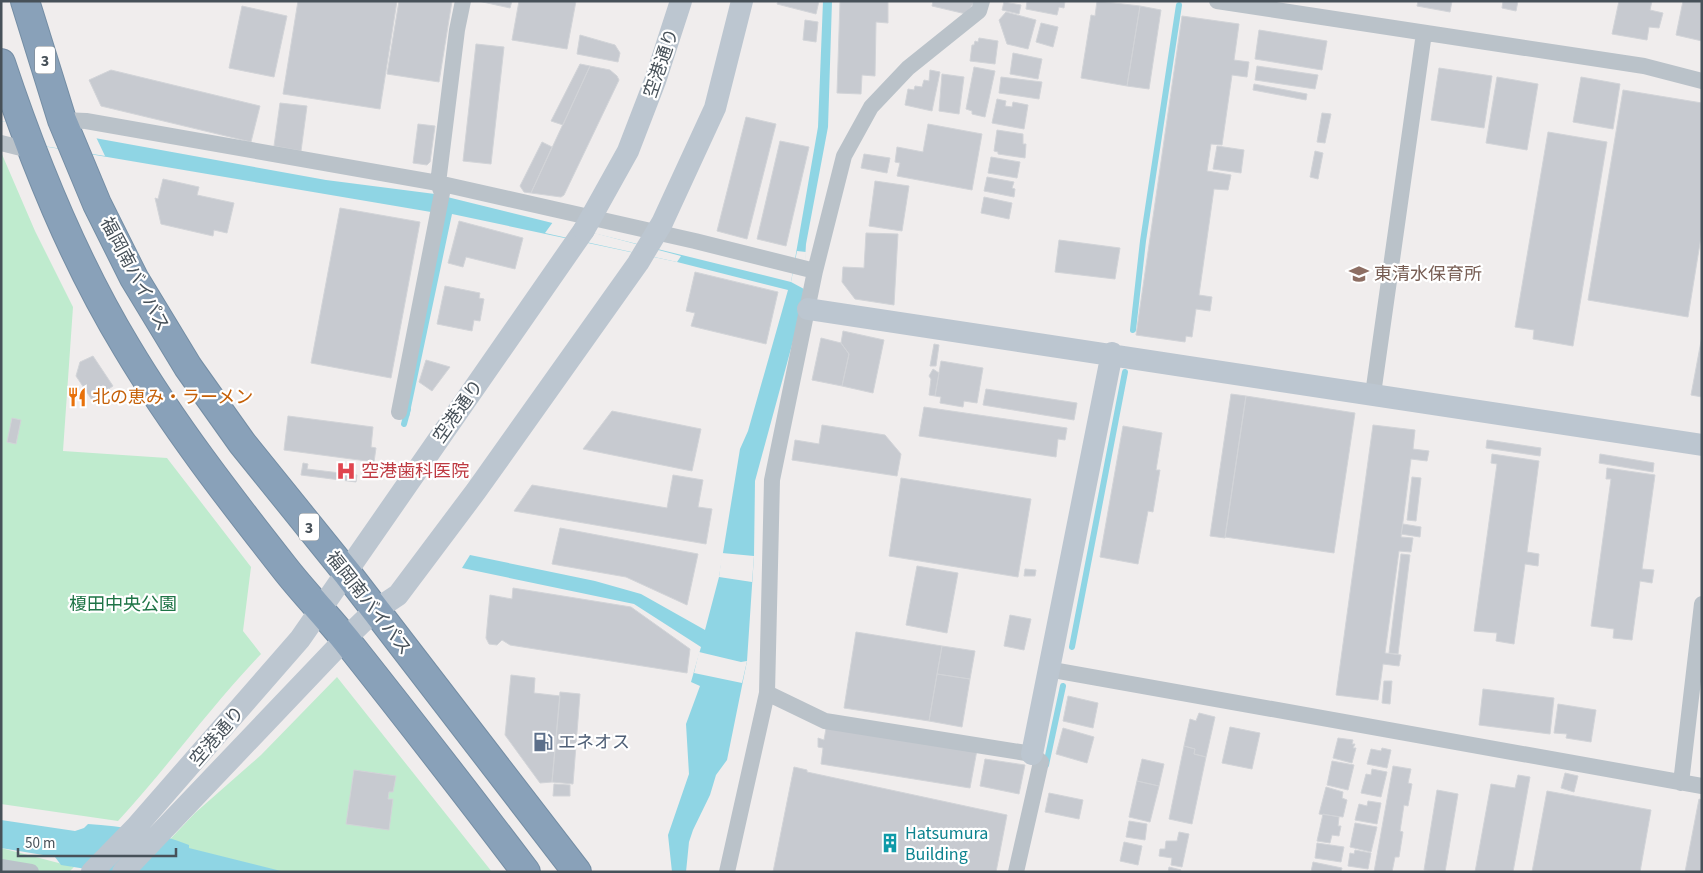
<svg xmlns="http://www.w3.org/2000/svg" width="1703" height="873" font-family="'Source Sans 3','Noto Sans JP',sans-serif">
<rect width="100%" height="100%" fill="#f0eded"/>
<!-- green -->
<path fill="#bfebce" d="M1 152 35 231 73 307 63 451 167 458 251 567 243 631 261 654C210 707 168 767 118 821L1 804Z
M337 677 492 872H139L195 813 261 755Z
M1 848 74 867 69 872H1Z"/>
<!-- water -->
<path fill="#8fd5e4" d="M823 1H832L828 127 806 244 802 308 755 481 754 556 747 661 727 760 716 775 710 795 693 830 689 842 686 872H672L668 835 689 774 686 724 700 686 691 682 701 647 634 604 462 568 470 555 595 581 641 594 705 630 719 577 740 449 748 431 788 290 677 262 452 214 409 417H403L431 212 1 139V121L326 180 435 194 791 282 818 127Z
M1 820 75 831 84 828 88 824C122 826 157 832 189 845V848L285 872H105L61 865 55 857 1 848Z"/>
<!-- pier -->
<path fill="#f0eded" d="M1 121 96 137 105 156 1 139Z
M553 222 681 256 677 262 545 233Z
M797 251 806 252 804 289 791 282Z
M722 553 754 556 752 582 719 577Z
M699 652 741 662 747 661 742 683 694 673Z"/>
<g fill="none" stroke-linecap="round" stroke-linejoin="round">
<!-- stream -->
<path stroke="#8fd5e4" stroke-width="6" d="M1133 330 1143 241 1179 5
M404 424 408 409
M1072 647 1125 372
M1046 765 1063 686"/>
</g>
<!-- building -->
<path fill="#c7cad0" stroke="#d2d4d8" d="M298 1H397L380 109 283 94Z
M399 1H452L439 82 387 74Z
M478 1H512L510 8Z
M519 1H576L567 49 512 40Z
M778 1H819L816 14 777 4Z
M840 1H888V23L876 22 875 76 862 75 861 94 837 93Z
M933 1H975L966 14 932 6Z
M1027 1H1065L1064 8 1059 7 1057 15 1026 9Z
M1097 1 1140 6 1127 86 1081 78 1091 15 1095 16Z
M1418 1H1452L1450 12 1417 6Z
M1503 1H1518L1516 11 1502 8Z
M1619 1H1652L1650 10 1663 13 1659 28 1649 27 1647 40 1612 34Z
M1683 1H1702V41L1676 35Z
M1004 2 1021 5 1019 14 1002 10Z
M242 6 287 16 274 77 229 68Z
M1140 6 1161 10 1149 89 1127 86Z
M1006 12 1036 20 1028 49 1007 44 999 20Z
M1182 16 1239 24 1234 60 1249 62 1247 77 1232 75 1222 145 1211 144 1207 171 1231 175 1228 190 1214 189 1199 295 1212 297 1210 311 1196 309 1192 337 1186 336 1185 342 1136 335Z
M805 20 818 22 816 42 803 40Z
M1041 23 1058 27 1053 47 1036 42Z
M1259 30 1327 41 1322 70 1255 59Z
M580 35 615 45 620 53 618 62 577 54Z
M979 38 998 41 995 64 970 61 972 45H974L975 41 978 42Z
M476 44 504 47 491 164 463 161Z
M1013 53 1042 59 1038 79 1010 74Z
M580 64 590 66 563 125 551 121Z
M590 66 610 70 617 76 619 80 564 195 561 197 531 193Z
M1257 66 1318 75 1315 89 1255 80Z
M974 67 995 71 985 117 972 114V111L966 109Z
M1439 68 1492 76 1484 128 1431 120Z
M111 70 260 106 251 142 101 106 89 80Z
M930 70 940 72 932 111 905 105 908 89 914 90 915 86 922 87 924 80 929 81Z
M942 74 964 77 959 114 939 111Z
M1001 77 1042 82 1039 99 999 93Z
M1497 77 1538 84 1527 150 1486 143Z
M1581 77 1620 84 1613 129 1573 122Z
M1254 84 1307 94 1306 100 1253 90Z
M1623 90 1702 103V231L1688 317 1588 300Z
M997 99 1006 101 1005 106 1012 107 1013 102 1028 105 1024 129 992 123Z
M280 103 307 106 301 151 274 146Z
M1322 113 1331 114 1325 143 1317 142Z
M746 117 776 124 747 239 717 231Z
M418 124 435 126 430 162 427 165 413 163Z
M928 124 982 134 972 190 897 176 900 163 895 162 897 147 923 152Z
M997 130 1023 134V144H1026L1025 158 998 154V152L994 151Z
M1548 132 1607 142 1573 346 1533 339 1534 330 1515 327Z
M780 141 809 147 786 246 757 239Z
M542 142 552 147 531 193 524 192 520 186Z
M1217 146 1244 150 1241 173 1213 169Z
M1315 151 1323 153 1318 179 1310 177Z
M864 154 890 158 887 173 861 168Z
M991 157 1020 162 1017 178 988 173Z
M987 177 1014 182 1012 188 1015 189 1014 197 984 191Z
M163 179 199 187 197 195 234 203 227 233 214 230 213 236 161 224 155 198 158 199Z
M875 181 909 186 902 231 869 226Z
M984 197 1012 203 1009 219 981 213Z
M340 208 420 222 391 378 311 363Z
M459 221 523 238 515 269 466 257 463 267 448 263Z
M866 233 898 234 894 305 855 299 842 282 843 267 864 268Z
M1059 240 1120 248 1115 279 1055 272Z
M695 272 778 292 766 344 691 326 695 313 686 311Z
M445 286 480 293 479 298 484 299 480 321 474 320 472 331 437 324Z
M843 331 884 340 873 393 842 386 849 354 841 343Z
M1702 336V397L1691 395Z
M821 338 841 343 849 354 842 386 812 380Z
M934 344 939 345 936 366H930Z
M93 356 113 386 92 400 76 376 80 362Z
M426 360 450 367 432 391 419 382Z
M941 361 983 368 977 403 964 401 963 407 940 403 941 397 935 396Z
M933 369 939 373 935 396 929 395 931 379 929 376Z
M986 389 1077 403 1074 420 983 405Z
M1231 394 1246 396 1225 538 1210 536Z
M1246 396 1355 413 1334 553 1225 537Z
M924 407 1067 428 1065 440 1058 439 1056 457 919 436Z
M612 411 701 429 692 471 583 449Z
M288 416 373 427 371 447 376 448 374 462 284 450Z
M12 418 21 420 16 444 7 442Z
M822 425 885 435 901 454 897 476 792 460 795 440 819 444Z
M1373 425 1415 430 1413 449 1429 451 1427 461 1411 459 1401 537 1413 538 1411 552 1399 551 1385 653 1401 655 1399 666 1383 664 1378 700 1336 695Z
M1123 426 1162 433 1156 470H1160L1153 512 1148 511 1138 564 1100 557Z
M1487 440 1541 448 1540 456 1486 448Z
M1492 454 1539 461 1527 552 1539 554 1538 566 1525 564 1514 644 1496 641 1497 633 1474 631 1497 464 1491 463Z
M1600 454 1654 463 1653 472 1599 463Z
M303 463 308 464 307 469 357 475 356 482 301 475Z
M1607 468 1655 475 1642 569 1654 570 1652 583 1640 581 1632 640 1613 638 1614 629 1591 626 1611 479H1606Z
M673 475 703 480 698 507 712 509 706 544 514 511 532 485 667 508Z
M1412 477 1421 478 1416 521 1407 520Z
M901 478 1031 499 1018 577 889 556Z
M1403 524 1421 527 1420 537 1401 534Z
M560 528 698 554 687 605 626 577 552 564Z
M1401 554 1410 555 1398 654 1389 653Z
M917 566 958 573 947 633 906 625Z
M1025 569 1036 570 1035 576H1024Z
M513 588 631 607 690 649 687 673 510 645 502 640 497 645 489 644 486 638 490 595 512 599Z
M1010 615 1031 619 1024 650 1004 646Z
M856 632 942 646 929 721 844 708Z
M942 646 975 651 970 679 937 674Z
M937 674 970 679 962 727 929 721Z
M511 675 535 678 534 693 560 696 552 782 540 783 505 735Z
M1384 681H1392L1390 704 1382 703Z
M1483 689 1554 698 1550 734 1479 725Z
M560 692 580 694 573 784 552 782Z
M1068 696 1098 703 1093 728 1063 721Z
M1558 704 1596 710 1591 742 1566 738 1567 734 1554 733Z
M1199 713 1215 717 1206 757 1194 754 1195 749 1184 746 1190 719 1196 721Z
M827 723 977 750 970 788 821 764 823 748 818 747V738L824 740Z
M1230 727 1260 733 1252 769 1222 763Z
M1063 728 1094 737 1087 763 1056 754Z
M1338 738 1353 740 1352 744H1355L1353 748H1356L1352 763 1333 758Z
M1184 746 1195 749 1194 754 1206 757 1192 824 1169 819Z
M1382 748 1391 750 1387 768 1367 764 1371 749 1381 751Z
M985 759 1025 765 1019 794 980 786Z
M1142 759 1164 764 1159 786 1137 781Z
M1332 761 1354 765 1348 790 1327 785Z
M1393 766 1411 769 1408 783 1412 784 1408 806 1404 805 1400 831 1403 832 1399 857H1395L1392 872H1374Z
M794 767 807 770V772L1007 815 996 872H773Z
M1372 769 1387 772 1381 797 1361 793 1366 774 1371 775Z
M354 770 396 776 393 792H389L388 799H393L389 830 346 824Z
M1565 773 1578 776 1574 792 1561 788Z
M1518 775 1530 777 1513 872H1475L1491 784 1515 788Z
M1137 781 1159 786 1150 822 1129 817Z
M554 784 570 785V796H553Z
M1326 787 1343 792 1342 798 1347 800 1343 817 1319 814Z
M1437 790 1458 794 1445 872 1424 870Z
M1547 791 1651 810 1640 872H1532Z
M1049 793 1083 800 1079 819 1045 812Z
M1699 799 1702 800V872H1685Z
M1368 801 1381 803 1377 824 1355 820 1359 804 1367 806Z
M1323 814 1339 817 1338 826H1341L1339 836 1332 835 1330 843 1317 841Z
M1129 821 1147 824 1145 840 1126 837Z
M1355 823 1377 827 1371 852 1350 847Z
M1179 832 1189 834 1182 867 1171 865 1172 858 1159 856 1160 849H1165L1166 841H1177Z
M1124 842 1142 846 1138 865 1120 861Z
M1317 843 1344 847 1341 862 1315 858Z
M1355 850 1371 853 1368 869 1348 866 1350 853 1354 854Z
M1313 862 1342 868 1341 872H1311Z
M1169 867 1181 870 1180 872H1168Z"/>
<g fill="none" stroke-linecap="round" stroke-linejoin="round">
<defs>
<path id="highway" d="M25 1 62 120 97 204 134 278 188 367 242 443 347 573 577 872
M1 63C34 162 73 259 127 348 173 425 228 496 283 566 303 592 326 615 346 640 407 717 467 794 526 872"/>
</defs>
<!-- highway casing -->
<use href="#highway" stroke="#748da4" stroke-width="30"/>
<!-- street -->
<path stroke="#bac2c9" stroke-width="16" d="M1217 1 1644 66 1702 81
M62 120 86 121 438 183 695 241 815 271
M1 143 33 151
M1373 394 1424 33
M399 412 442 193 438 183 457 30 463 1
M1048 669 1702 786
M767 693 825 721 1032 754 1041 762 1016 872
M1681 783 1702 604
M1 867 31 872
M727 872 767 693 772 480 815 271 844 156 871 107 908 68 979 11 982 1"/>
<!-- secondary -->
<path stroke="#bcc6d0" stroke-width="22" d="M808 309 1702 445
M1032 754 1112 353
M92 872 136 827 300 639 584 230
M123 872 345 639 374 611 398 595 476 491 638 263 662 223 715 108 742 1"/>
<!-- highway -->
<use href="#highway" stroke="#89a1b9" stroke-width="28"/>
<!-- secondary-bridge -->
<path stroke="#bcc6d0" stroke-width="22" d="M584 230 628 151 655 81 681 1"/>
</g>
<!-- icons -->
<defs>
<symbol id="school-bare" viewBox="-9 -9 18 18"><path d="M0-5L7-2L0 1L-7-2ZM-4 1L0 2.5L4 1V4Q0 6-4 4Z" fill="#8d6e63" stroke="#fff" stroke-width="2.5" paint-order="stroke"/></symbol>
<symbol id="restaurant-bare" viewBox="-9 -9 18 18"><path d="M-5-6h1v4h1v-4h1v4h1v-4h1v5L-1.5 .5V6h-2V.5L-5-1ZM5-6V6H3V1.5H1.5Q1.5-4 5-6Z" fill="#e8710a" stroke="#fff" stroke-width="2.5" paint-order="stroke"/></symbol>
<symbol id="hospital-bare" viewBox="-9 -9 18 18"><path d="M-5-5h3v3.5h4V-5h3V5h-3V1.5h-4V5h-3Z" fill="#e0444e" stroke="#fff" stroke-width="2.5" paint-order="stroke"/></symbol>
<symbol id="fuel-bare" viewBox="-9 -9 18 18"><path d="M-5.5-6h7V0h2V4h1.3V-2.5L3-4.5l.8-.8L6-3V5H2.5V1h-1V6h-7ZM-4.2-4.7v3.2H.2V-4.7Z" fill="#5c6f8a" stroke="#fff" stroke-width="2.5" paint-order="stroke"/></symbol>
<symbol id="building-bare" viewBox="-9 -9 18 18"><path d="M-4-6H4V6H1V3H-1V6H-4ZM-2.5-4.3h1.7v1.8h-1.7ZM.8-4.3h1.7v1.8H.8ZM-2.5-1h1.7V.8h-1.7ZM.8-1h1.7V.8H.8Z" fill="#0f9aa8" stroke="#fff" stroke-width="2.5" paint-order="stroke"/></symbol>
</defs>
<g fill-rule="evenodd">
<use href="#school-bare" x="1345" y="260" width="28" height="28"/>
<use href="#restaurant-bare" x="63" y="383" width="28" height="28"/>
<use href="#hospital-bare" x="332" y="457" width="28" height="28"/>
<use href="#fuel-bare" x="529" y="728" width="28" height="28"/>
<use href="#building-bare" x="876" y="829" width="28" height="28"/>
</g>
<g text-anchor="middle" stroke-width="4.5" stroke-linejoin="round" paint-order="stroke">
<!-- shield labels -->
<g fill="#fff" stroke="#7e858b" stroke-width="1">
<rect x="35" y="46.5" width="20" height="27" rx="4"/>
<rect x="299" y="513.5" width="20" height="27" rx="4"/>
</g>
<g font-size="16" font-weight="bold" fill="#475159">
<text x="45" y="66">3</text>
<text x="309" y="533">3</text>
</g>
<!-- street labels -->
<g font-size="18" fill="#475159" stroke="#fff">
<text transform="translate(661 63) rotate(-71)" y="6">空港通り</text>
<text transform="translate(135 274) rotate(62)" y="6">福岡南バイパス</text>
<text transform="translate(458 411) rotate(-55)" y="6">空港通り</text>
<text transform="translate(369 603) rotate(52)" y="6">福岡南バイパス</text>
<text transform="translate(217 736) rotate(-49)" y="6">空港通り</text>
</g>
<!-- education labels -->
<g font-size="18" fill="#785e54" stroke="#fff" text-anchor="start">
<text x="1374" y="280">東清水保育所</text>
</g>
<!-- food labels -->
<g font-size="18" fill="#c56008" stroke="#fff" text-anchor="start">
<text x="92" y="403">北の恵み・ラーメン</text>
</g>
<!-- health labels -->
<g font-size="18" fill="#be3a42" stroke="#fff" text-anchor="start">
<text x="361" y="477">空港歯科医院</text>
</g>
<!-- park labels -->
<g font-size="18" fill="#1e7446" stroke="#fff">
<text x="123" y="610">榎田中央公園</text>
</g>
<!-- service labels -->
<g font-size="18" fill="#4e5e75" stroke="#fff" text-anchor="start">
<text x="558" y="748">エネオス</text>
</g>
<!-- culture labels -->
<g font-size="18" fill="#0d838f" stroke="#fff" text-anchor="start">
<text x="905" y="839">Hatsumura<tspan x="905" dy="21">Building</tspan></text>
</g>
</g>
<!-- border -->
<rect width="1703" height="873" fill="none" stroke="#475159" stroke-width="5"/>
<!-- scale -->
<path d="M18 848v8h158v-8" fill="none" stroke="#475159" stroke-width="2.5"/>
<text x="25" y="848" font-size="15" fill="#475159" stroke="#ffffff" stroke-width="4" paint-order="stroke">50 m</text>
</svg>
